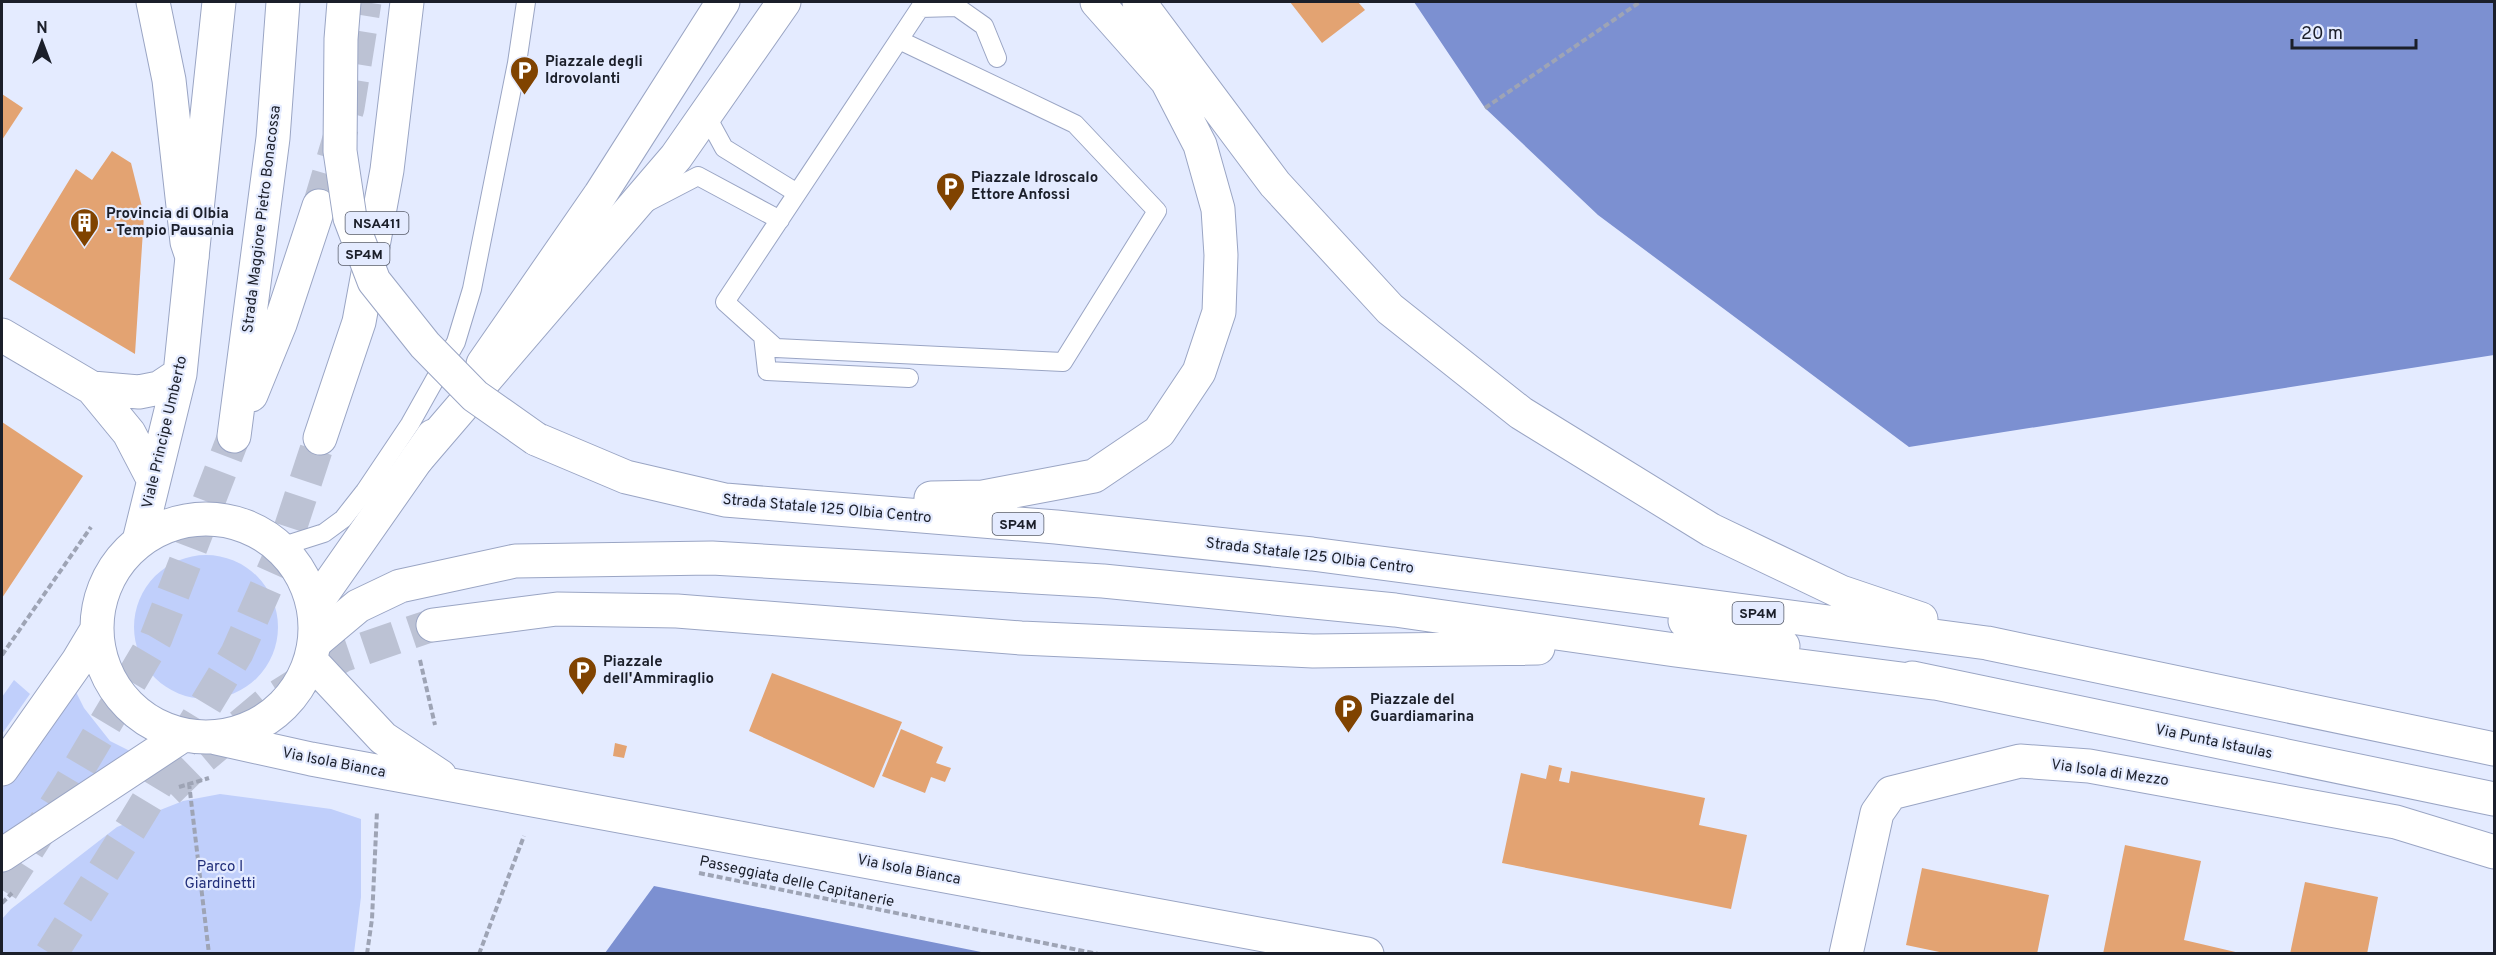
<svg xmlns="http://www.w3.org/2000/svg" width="2496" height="955" font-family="Overpass,sans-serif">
<rect width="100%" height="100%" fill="#e4ebff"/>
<!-- green -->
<path fill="#c0cffb" d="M134 627a72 72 0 1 1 144 0a72 72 0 1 1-144 0Z
M14 680 30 694 2 734V697Z
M74 688 84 708 110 741 134 753 2 837V789Z
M220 794 331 809 361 819V897L354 953H2V919L11 909 117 827 183 801Z"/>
<!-- water -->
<path fill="#7c90d1" d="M1414 2H2494V355L1909 447 1598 215 1485 108Z
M654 886 986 953H605Z"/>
<!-- building -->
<path fill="#e3a372" d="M1290 2H1358L1365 10 1322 43Z
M2 94 23 108 2 140Z
M112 151 131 163 144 215 135 354 9 279 76 169 92 180Z
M2 422 83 476 2 598Z
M772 673 902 722 874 788 749 731Z
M901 729 943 747 936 763 951 768 945 782 931 777 925 793 882 776Z
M615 743 627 746 624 758 613 756Z
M1549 765 1562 768 1559 781 1569 783 1571 771 1705 798 1699 825 1747 835 1731 909 1502 863 1521 773 1546 779Z
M2125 845 2201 861 2184 940 2244 954H2103Z
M1922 868 2049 895 2037 954H1949L1906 945Z
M2305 882 2378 897 2367 954H2290Z"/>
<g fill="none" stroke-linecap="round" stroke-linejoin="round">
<!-- primary-tunnel -->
<path stroke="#bcc2d4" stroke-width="33" stroke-dasharray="33 16" stroke-linecap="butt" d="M319 206 348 108 365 2
M168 791 203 757 266 704 342 656 433 625
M2 890 70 783 156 638 234 436
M51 954 134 823 237 653 285 544 320 438"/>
<defs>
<path id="lane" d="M899 40 1075 124 1157 211 1063 362 776 348 725 302 920 8 957 7 984 26 997 58
M706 115 724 148 797 193
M646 203 698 176 780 220
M763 336 767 371 909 378
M280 547 324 533 343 519 365 491 410 424 456 342 472 289 517 63 526 2"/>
<path id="street" d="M1846 954 1877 813 1891 793 2020 761 2089 766 2396 822 2494 852"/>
<path id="secondary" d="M2 335 92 388 129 433 153 479
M483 364 600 195 723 2
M92 388 139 392 159 388 180 374
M97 628a109 109 0 1 1 218 0a109 109 0 1 1-218 0Z
M139 541 180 374 192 257 187 242 169 80 153 2
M314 606 433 436
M311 661 383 738 440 776
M216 738 311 759 1367 954
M2 769 78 661 96 631
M2 855 182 736"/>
<path id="primary" d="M1139 2 1275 184 1390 309 1521 413 1711 530 1841 592 1921 619
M192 257 219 2
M251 395 280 324 319 206
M234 436 273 138 283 2
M320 438 359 322 387 170 407 2
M536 439 626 477 725 500 1056 527 1312 554 1987 643 2494 749
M417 459 676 157 784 2
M931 498 983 497 1094 476 1159 432 1199 372 1219 312 1221 255 1218 209 1200 145 1167 81 1097 2
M1685 621 1783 646
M433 625 557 609 677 611 1021 638 1313 651 1538 648
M315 642 358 606 400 586 515 561 712 558 1103 581 1395 610 1675 650 1933 683
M1912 678 2494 799"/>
</defs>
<!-- lane casing -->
<use href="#lane" stroke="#9aa5c4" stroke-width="20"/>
<!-- street casing -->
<use href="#street" stroke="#9aa5c4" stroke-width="35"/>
<!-- secondary casing -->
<use href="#secondary" stroke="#9aa5c4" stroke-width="35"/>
<!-- primary casing -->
<use href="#primary" stroke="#9aa5c4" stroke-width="35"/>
<!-- path -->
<path stroke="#9ea4b5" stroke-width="4" stroke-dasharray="6 3" stroke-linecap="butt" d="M1485 108 1640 2
M2 655 91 527
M420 660 435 725
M189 783 209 954
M179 787 209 778
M699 873 1098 954
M2 903 12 893
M367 954 372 919 377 811
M479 954 524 836"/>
<!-- lane -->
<use href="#lane" stroke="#fff" stroke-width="18"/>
<!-- street -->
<use href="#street" stroke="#fff" stroke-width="33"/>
<!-- secondary -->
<use href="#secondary" stroke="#fff" stroke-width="33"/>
<!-- primary -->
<use href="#primary" stroke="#fff" stroke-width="33"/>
<defs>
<path id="primary-bridge" d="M344 2 341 39 340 151 350 218 374 281 425 345 475 396 536 439"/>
</defs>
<!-- primary-bridge casing -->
<use href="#primary-bridge" stroke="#9aa5c4" stroke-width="35" stroke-linecap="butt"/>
<!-- primary-bridge -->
<use href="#primary-bridge" stroke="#fff" stroke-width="33"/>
</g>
<!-- icons -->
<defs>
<symbol id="parking-pin" viewBox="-11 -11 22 30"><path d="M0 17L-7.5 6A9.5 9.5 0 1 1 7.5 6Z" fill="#804300" stroke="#e4ebff"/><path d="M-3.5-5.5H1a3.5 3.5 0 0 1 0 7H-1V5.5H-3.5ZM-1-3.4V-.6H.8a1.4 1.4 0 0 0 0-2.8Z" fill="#fff"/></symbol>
<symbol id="building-pin" viewBox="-11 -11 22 30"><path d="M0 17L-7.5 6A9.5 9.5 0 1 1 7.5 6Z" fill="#804300" stroke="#e4ebff"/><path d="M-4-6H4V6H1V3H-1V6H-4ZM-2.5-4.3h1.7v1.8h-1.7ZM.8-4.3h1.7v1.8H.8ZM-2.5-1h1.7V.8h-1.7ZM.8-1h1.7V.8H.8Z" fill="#fff"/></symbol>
</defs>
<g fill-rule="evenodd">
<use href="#parking-pin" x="508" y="54" width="33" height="45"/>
<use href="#parking-pin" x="934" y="170" width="33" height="45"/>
<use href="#building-pin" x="68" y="206" width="33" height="45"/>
<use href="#parking-pin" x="566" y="654" width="33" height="45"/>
<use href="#parking-pin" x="1332" y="692" width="33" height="45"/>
</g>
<g text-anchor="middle" stroke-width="4.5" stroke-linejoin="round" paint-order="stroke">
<!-- shield labels -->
<g fill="#e4ebff" stroke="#575c6a" stroke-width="1.5">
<rect x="345.5" y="212" width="63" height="22" rx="4.5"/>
<rect x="338.5" y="243" width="51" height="22" rx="4.5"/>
<rect x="992.5" y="513" width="51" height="22" rx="4.5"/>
<rect x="1732.5" y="602" width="51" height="22" rx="4.5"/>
</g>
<g font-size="14" font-weight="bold" fill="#1b1f2a">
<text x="377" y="228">NSA411</text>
<text x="364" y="259">SP4M</text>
<text x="1018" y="529">SP4M</text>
<text x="1758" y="618">SP4M</text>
</g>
<!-- poi labels -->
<g font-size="15" font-weight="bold" fill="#1b1f2a" stroke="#e4ebff" text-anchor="start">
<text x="545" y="66">Piazzale degli<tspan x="545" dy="17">Idrovolanti</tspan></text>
<text x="971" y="182">Piazzale Idroscalo<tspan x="971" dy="17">Ettore Anfossi</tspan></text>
<text x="106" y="218">Provincia di Olbia<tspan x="106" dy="17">- Tempio Pausania</tspan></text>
<text x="603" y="666">Piazzale<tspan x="603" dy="17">dell'Ammiraglio</tspan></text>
<text x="1370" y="704">Piazzale del<tspan x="1370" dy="17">Guardiamarina</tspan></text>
</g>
<!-- street labels -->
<g font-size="15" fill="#1b1f2a" stroke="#e4ebff">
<text transform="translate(261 219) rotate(-83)" y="5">Strada Maggiore Pietro Bonacossa</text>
<text transform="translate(164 432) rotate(-77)" y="5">Viale Principe Umberto</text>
<text transform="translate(827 508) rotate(5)" y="5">Strada Statale 125 Olbia Centro</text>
<text transform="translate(1310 555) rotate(7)" y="5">Strada Statale 125 Olbia Centro</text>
<text transform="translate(2214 741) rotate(12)" y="5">Via Punta Istaulas</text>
<text transform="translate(334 762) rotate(11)" y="5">Via Isola Bianca</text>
<text transform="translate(2110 772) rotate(8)" y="5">Via Isola di Mezzo</text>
<text transform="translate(909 869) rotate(11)" y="5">Via Isola Bianca</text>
<text transform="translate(797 881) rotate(12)" y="5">Passeggiata delle Capitanerie</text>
</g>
<!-- park labels -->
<g font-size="15" fill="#212e7a" stroke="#e4ebff">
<text x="220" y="871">Parco I<tspan x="220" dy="17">Giardinetti</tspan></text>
</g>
</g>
<!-- border -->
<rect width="2496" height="955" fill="none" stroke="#1b1f2a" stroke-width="6"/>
<!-- north arrow -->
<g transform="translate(42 42)" stroke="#e4ebff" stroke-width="4.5" paint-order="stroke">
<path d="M0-4.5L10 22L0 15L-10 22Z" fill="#1b1f2a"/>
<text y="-9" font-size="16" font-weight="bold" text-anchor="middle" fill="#1b1f2a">N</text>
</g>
<!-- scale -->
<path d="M2292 39v9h124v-9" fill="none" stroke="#1b1f2a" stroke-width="3"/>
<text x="2301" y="39" font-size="18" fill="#1b1f2a" stroke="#e4ebff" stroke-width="4.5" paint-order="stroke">20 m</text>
</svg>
